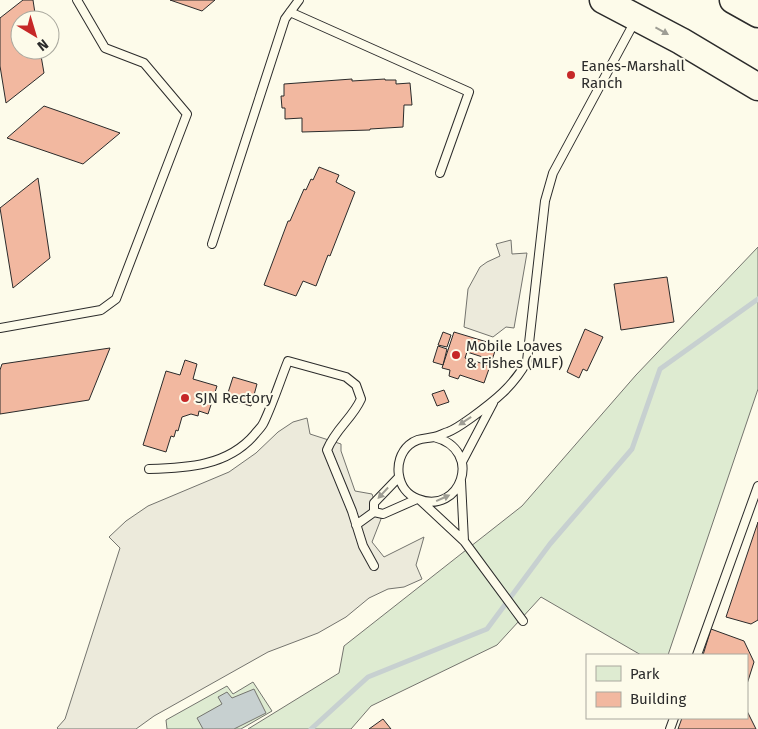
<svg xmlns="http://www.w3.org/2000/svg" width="758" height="729" font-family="'Fira Sans',sans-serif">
<rect width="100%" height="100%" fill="#fdfbea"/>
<!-- green -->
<path fill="#deebd1" stroke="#74746e" d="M758 247V389L668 655H641L541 597 497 645 371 706 351 729H248L339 673 344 646 522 506 636 375Z
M253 682 272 711 241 729H167L166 720 227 686 233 694Z"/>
<!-- parking -->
<path fill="#eceadb" stroke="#74746e" d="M511 240 512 254 527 253 514 328 506 327 493 337 464 327 468 289 480 267 487 262 500 256 496 244Z
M307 418 310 434 341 444V451L355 491 372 494 381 519 372 542 384 557 424 537 416 565 422 579 404 587 388 589 369 598 346 617 318 633 268 652 154 716 136 729H58L57 728 65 719 120 548 109 537 126 521 148 506 229 472 256 453 278 432 293 422Z"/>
<!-- water -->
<path fill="#c7d0d0" stroke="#74746e" d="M254 689 266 713 234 729H203L197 718 222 704 218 697 227 692 232 698Z"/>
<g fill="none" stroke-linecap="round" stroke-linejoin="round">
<!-- stream -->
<path stroke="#c7d0d0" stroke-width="5" d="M311 729 368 677 487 629 550 544 632 449 660 369 758 299"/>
</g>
<!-- building -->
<path fill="#f2b8a0" stroke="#2b2b2b" d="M23 0H33L36 20H20V50H40L44 73 6 103 0 66V18Z
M170 0H215L202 11Z
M352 79V81L385 79V80H396V84L410 83 412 105H404L403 127 370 129V130L302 132V118L285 119V108H282L281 96H284V84Z
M44 106 67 114 120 133 83 164 7 138Z
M319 167 339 175 336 182 355 192 330 256 328 255 316 286 303 281 296 296 264 285 288 221H290L304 189 306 190 311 179 313 180Z
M38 178 50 258 13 288 0 208Z
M667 277 674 322 621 330 614 284Z
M585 329 603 337 587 371 583 369 579 378 567 372Z
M443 332 451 335 447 347 438 345Z
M454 332 497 345 492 360 467 352 465 358 490 366 484 383 460 375 458 379 449 376 450 370 442 368Z
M438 346 447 349 443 365 433 362Z
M110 348 89 400 0 414V370L2 364Z
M185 360 197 364 193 379 217 386 208 414 199 411 198 416 191 414 182 417 178 431 176 430 174 437 171 436 166 452 143 445 166 371 180 375Z
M233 377 257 384 251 406 226 399Z
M444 390 449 402 437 406 432 394Z
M758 522V620L751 624 726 617Z
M711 629 744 641 754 662 747 684V655H703Z
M747 711 756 729H678L682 718H747Z
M383 719 391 729H369Z"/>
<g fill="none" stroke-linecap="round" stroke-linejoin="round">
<defs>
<path id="service" d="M290 12 469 92 440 173
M212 244 285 19 299 0
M0 328 101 310 116 299 187 114 144 63 105 48 77 0
M434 437C485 450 460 516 418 499 396 491 392 460 409 445 417 438 424 439 434 437 439 436 444 433 448 432 456 429 464 423 471 418 493 402 514 386 527 361L545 201 553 173 635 21
M462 462 493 403
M149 469C187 468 228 466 255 434 258 430 262 427 264 422 273 403 280 381 288 361L346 377 356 385 361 399C352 419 336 428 327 450L352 511 363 546 374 566
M461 481 464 541
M420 500 464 541 523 621
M374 512V503L399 477
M356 525 374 512 383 514 417 499
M697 655 758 486
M670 729 674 718"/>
<path id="trunk" d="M603 0 681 41 758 87
M733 0 758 14"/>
</defs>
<!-- service casing -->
<use href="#service" stroke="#2b2b2b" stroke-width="10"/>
<!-- trunk casing -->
<use href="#trunk" stroke="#2b2b2b" stroke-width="29"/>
<!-- service -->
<use href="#service" stroke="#fdfbea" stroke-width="8"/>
<!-- trunk -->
<use href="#trunk" stroke="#fdfbea" stroke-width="26"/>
</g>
<!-- one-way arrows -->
<defs><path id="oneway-solid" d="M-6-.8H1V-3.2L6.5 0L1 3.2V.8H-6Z" transform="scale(1.25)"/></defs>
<g fill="#9e9d94">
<use href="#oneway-solid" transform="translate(662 31) rotate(29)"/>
<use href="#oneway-solid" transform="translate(465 421) rotate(146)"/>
<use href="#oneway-solid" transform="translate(383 493) rotate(133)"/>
<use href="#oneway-solid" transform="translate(443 498) rotate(-24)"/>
</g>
<!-- markers -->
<g fill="#c62828" stroke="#fdfbea" stroke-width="2">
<circle cx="571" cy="75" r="5"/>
<circle cx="456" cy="355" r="5"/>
<circle cx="185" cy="398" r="5"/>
</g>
<g text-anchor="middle" stroke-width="4" stroke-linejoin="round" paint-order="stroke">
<!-- poi labels -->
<g font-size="15" fill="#2b2b2b" stroke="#fdfbea" text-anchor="start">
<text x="581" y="71">Eanes-Marshall<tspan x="581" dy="17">Ranch</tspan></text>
<text x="466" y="351">Mobile Loaves<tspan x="466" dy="17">&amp; Fishes (MLF)</tspan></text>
<text x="195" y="403">SJN Rectory</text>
</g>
</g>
<!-- legend -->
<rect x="586" y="654" width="162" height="65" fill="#fdfbea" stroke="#a9a89e"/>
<rect x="596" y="666" width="25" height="15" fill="#deebd1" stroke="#a9a89e"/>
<text x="630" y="679" font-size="15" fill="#2b2b2b">Park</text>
<rect x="596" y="692" width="25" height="15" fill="#f2b8a0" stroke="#a9a89e"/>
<text x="630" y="704" font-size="15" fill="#2b2b2b">Building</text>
<!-- north arrow -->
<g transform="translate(35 35) rotate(142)"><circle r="24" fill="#fdfbea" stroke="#a9a89e"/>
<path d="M0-4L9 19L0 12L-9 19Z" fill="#c62828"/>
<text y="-8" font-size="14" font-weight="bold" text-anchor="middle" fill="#2b2b2b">N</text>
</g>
</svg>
